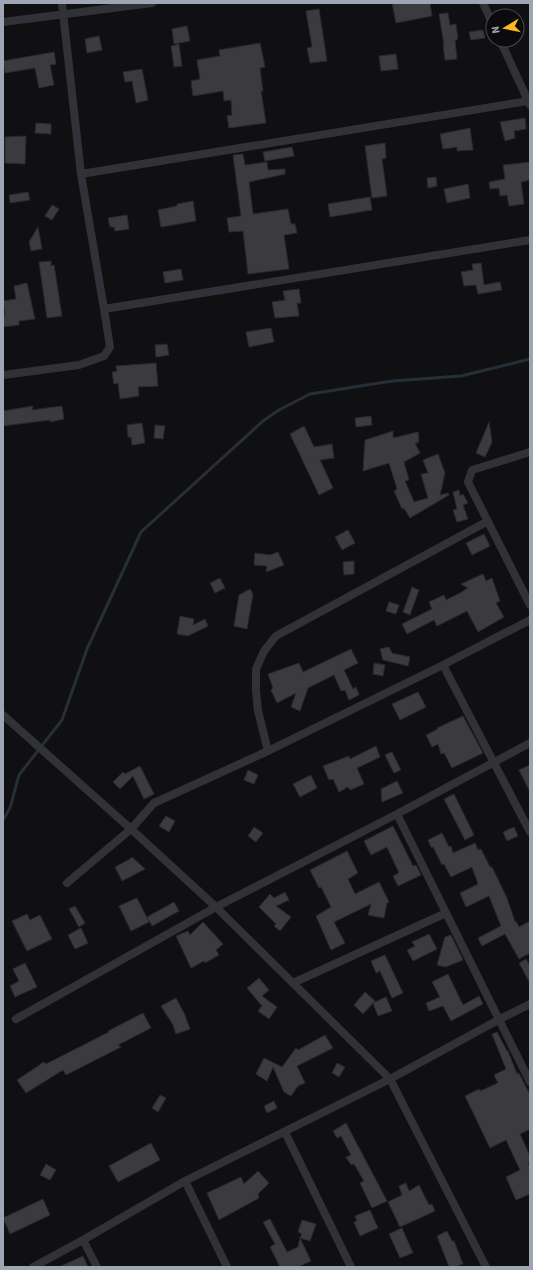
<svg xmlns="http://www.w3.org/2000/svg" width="533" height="1270" font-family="'Source Sans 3',sans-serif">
<rect width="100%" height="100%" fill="#101012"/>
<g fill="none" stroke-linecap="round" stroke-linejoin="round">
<!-- stream -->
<path stroke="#262e36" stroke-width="3" d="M3 820 10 808 19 775 62 720 87 649 141 532 263 421 279 410 310 394 392 381 461 376 530 359"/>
</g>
<!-- building -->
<path fill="#3a3a3f" stroke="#2a2a2e" d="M392 3H430L432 16 396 23Z
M319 9 327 61 310 63 307 48 312 47 306 11Z
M448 13 450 25 456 24 458 39 455 40 457 59 445 60 443 45H444L439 14Z
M187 26 190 41 174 44 172 29Z
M483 30 485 38 471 40 469 32Z
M99 36 102 50 87 53 85 39Z
M260 43 265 67 260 68 263 91H261L266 123 229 128 227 116 232 115 231 100 224 101 223 91 193 96 191 81 200 79 197 60 220 56 219 50Z
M179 44 182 66 174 67 171 46Z
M54 52 56 64 50 65 54 85 39 88 35 68 5 73 3 61Z
M396 54 398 69 381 71 379 56Z
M142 69 148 100 136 103 132 81 125 82 123 72Z
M525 118 526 129 514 131 515 138 505 141 500 122Z
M36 123 51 124V134L35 133Z
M470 128 473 150 457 151V147L443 149 440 134Z
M26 136 25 164 5 163V137Z
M385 143 386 158 382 159 387 196 372 198 365 146Z
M292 147 294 156 265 161 263 152Z
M243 154 245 165 267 162 268 170 285 169V174L249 182 253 214 288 209 291 224H295L297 233 284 235 289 269 248 274 243 231 229 232 227 218 241 216 233 155Z
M530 162V180L521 182 524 204 509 206 507 195 500 196 499 188 490 189 489 182 505 179 503 165Z
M436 177 437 186 428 188 427 178Z
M468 184 470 198 447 203 444 189Z
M28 192 30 200 10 203 9 195Z
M370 197 372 210 330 217 328 204Z
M193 201 196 221 161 227 158 210 177 206V204Z
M52 205 59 209 52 220 45 216Z
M127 215 129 229 115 231 114 227H110L108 218Z
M38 227 42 249 31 251 29 242Z
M51 261V266L54 265 62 316 47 318 39 262Z
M481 263 484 285 500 282 502 290 478 294 476 285 464 286 461 272 473 270 472 264Z
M181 269 183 280 165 283 163 272Z
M27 283 35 319 19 321V325L3 327V315H5L3 301 16 299 14 286Z
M299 289 301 303H297L299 316 275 318 272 302 285 300 283 291Z
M271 328 274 342 249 347 246 332Z
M167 344 169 355 156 357 155 345Z
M156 363 158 386 138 387 139 396 120 399 118 383 114 384 112 372 117 371 116 366Z
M33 406 32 410 62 406 64 419 50 422V420L3 426V411Z
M371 416 372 425 356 427 355 418Z
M489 422 492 442 485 457 476 453Z
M142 423 145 443 132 445 131 437H128L127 425Z
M155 425 165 426 163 439 154 438Z
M304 426 314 447 332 444 334 458 320 460 333 488 319 495 290 434Z
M393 431V438L418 432 419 441H418V443H415L420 453 404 462 409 480 405 481 414 502 428 498 421 474 428 473 423 460 438 454 445 473 440 495 448 493 449 495 410 518 404 508 402 509 394 491 397 489 389 463 363 471 365 440Z
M459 490 460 496 463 494 468 503 463 505 468 519 457 522 453 510 457 509 453 492Z
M348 530 355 543 342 550 335 537Z
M484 534 490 546 472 555 466 543Z
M278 552 284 565 266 572 267 566 254 565 255 553 270 555Z
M354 561V574L344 575 343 562Z
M483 574 486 581 492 578 500 601 496 603 504 617 478 632 467 611 437 626 434 620 407 634 402 624 432 609 429 602 444 595 446 600 460 593 468 588 461 584Z
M220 578 225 588 215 593 210 583Z
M412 587 419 590 410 615 403 612Z
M250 589 253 594 247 629 234 626 239 595Z
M389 602 399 605 396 614 386 611Z
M180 616 194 619 193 625 205 619 208 626 188 636 177 634Z
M389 647 392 653 410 657 408 666 383 660 380 649Z
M351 649 358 663 344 670 353 689 356 687 359 695 349 700 345 690 341 691 334 675 308 688 300 711 291 707 296 693 277 703 271 690 273 688 268 674 299 663 303 672Z
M374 663 385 665 383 676 373 674Z
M418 692 426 707 400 720 392 704Z
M463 716 483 753 452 768 444 753 441 754 438 744 432 747 426 735 438 729 437 728Z
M376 746 380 757 357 768 364 784 350 790 348 787 339 792 333 779 329 780 323 766 349 756 350 759Z
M392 752 401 770 394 773 385 755Z
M530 765V792L519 770Z
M140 766 154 794 144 799 133 776 120 789 113 782 123 772 125 774Z
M248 770 258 775 254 784 244 780Z
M311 775 317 788 300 797 293 784Z
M397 781 403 793 382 802 381 789Z
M454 794 474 835 465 840 444 799Z
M166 816 175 821 169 832 159 826Z
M393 826 413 866 416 865 421 875 398 886 393 876 399 873 387 847 371 855 364 841Z
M254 827 263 833 256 842 248 836Z
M514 827 518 836 507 841 503 832Z
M442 833 449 847 451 846 453 853 475 843 478 850 481 849 490 867H492L507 898 515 922 516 921 519 927 530 921V953L519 959 505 934 482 946 478 938 501 926 489 896 466 907 460 893 478 884 472 867 451 877 444 864 442 865 433 847H431L428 840Z
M347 851 358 873 348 879 355 894 379 882 389 902 387 903 384 918 368 915 371 904 334 922 345 943 331 950 316 916 331 907 321 887 319 888 310 870Z
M132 857 145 869 122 881 115 867 130 859Z
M285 892 289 900 276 906 291 917 280 931 274 926 276 924 259 907 270 894 274 898Z
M137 898 149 922 131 931 119 906Z
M174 902 179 911 152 926 147 917Z
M75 906 85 923 79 927 69 909Z
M27 914 30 920 40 915 52 939 27 951 12 921Z
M203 922 223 944 216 950 219 955 205 963 204 961 191 968 176 936 188 931 190 935Z
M81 928 88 943 75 949 68 935Z
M429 934 437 949 413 961 407 950 415 946 412 942Z
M451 935 463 960 446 967 437 965 445 937Z
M385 955 403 993 392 998 380 971 376 973 371 961Z
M526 959 530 966V983L519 963Z
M25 963 37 987 15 997 10 986 19 981 13 969Z
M448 974 463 1005 479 996 483 1004 451 1021 443 1006 429 1011 426 1003 440 997 432 982Z
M259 978 269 990 262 996 277 1007 269 1019 258 1011 262 1006 247 988Z
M365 992 375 1001 363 1014 354 1005Z
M386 997 392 1011 378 1016 373 1003Z
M176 998 185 1015 190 1029 176 1034 173 1025 161 1006Z
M143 1013 151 1028 118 1045 121 1047 66 1075 63 1070 26 1093 17 1080 44 1062 46 1064 109 1032 108 1031Z
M497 1032 507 1051H508L517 1074 519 1073 530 1095V1129L520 1134 530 1156V1161L528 1162 530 1168V1194L516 1200 506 1177 520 1170 506 1140 490 1148 465 1096 479 1089 480 1091 498 1083 494 1075 506 1069 492 1034Z
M325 1035 333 1048 297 1066 305 1083 298 1086 291 1096 284 1092 273 1067 267 1081 256 1074 264 1058 282 1067 296 1048 298 1050Z
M337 1063 345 1067 339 1077 332 1073Z
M160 1095 166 1098 158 1112 152 1108Z
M274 1101 277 1108 267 1113 264 1106Z
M346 1123 387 1201 372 1208 360 1183 364 1181 354 1164 351 1165 346 1157 351 1155 341 1136 337 1138 333 1131Z
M151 1143 160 1160 118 1182 109 1166Z
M46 1164 56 1170 50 1180 40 1175Z
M258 1171 269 1183 258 1194 259 1198 219 1220 207 1193 241 1177 244 1184Z
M406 1183 409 1191 419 1185 429 1205 432 1204 435 1211 400 1227 388 1202 402 1195 399 1186Z
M43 1199 50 1215 10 1234 3 1218Z
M370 1210 378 1228 360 1236 354 1222 357 1221 355 1216Z
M270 1219 287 1252 298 1247 300 1238 311 1261 298 1267H280L270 1247 275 1244 263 1222Z
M302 1220 316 1224 310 1241 300 1238 302 1234 298 1232Z
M402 1228 413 1253 400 1258 389 1234Z
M447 1231 452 1241H454L463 1264 455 1267H449L437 1236Z
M83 1256 88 1267H59Z"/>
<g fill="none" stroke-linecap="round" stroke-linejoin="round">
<!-- minor -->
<path stroke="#313237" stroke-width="8" d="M483 3 493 25
M3 22 152 3
M500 40 530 105
M81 174 528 101
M104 309 530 240
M3 375 79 365 104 356 110 347 104 309 81 174 62 3
M530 452 472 470 468 482 530 605
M443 665 530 832
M3 715 131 829 216 907 390 1079 486 1267
M268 751 258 711 256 690V669L264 651 276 636 488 521
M397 814 530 1082
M67 883 131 829 154 803 268 751 443 665 530 620
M293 983 446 913
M16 1019 216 907 397 814 530 743
M285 1132 351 1267
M185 1181 227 1267
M83 1240 97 1267
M33 1267 83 1240 185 1181 390 1079 500 1019 530 1004"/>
</g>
<!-- border -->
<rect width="533" height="1270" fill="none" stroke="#a0a5b3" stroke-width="8"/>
<!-- north arrow -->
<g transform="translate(505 28) rotate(260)"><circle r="19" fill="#0b0b0d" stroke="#47494f"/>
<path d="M0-3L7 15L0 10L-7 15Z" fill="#fcba1e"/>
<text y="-6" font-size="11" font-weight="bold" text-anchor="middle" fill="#a0a5b3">N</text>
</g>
</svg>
